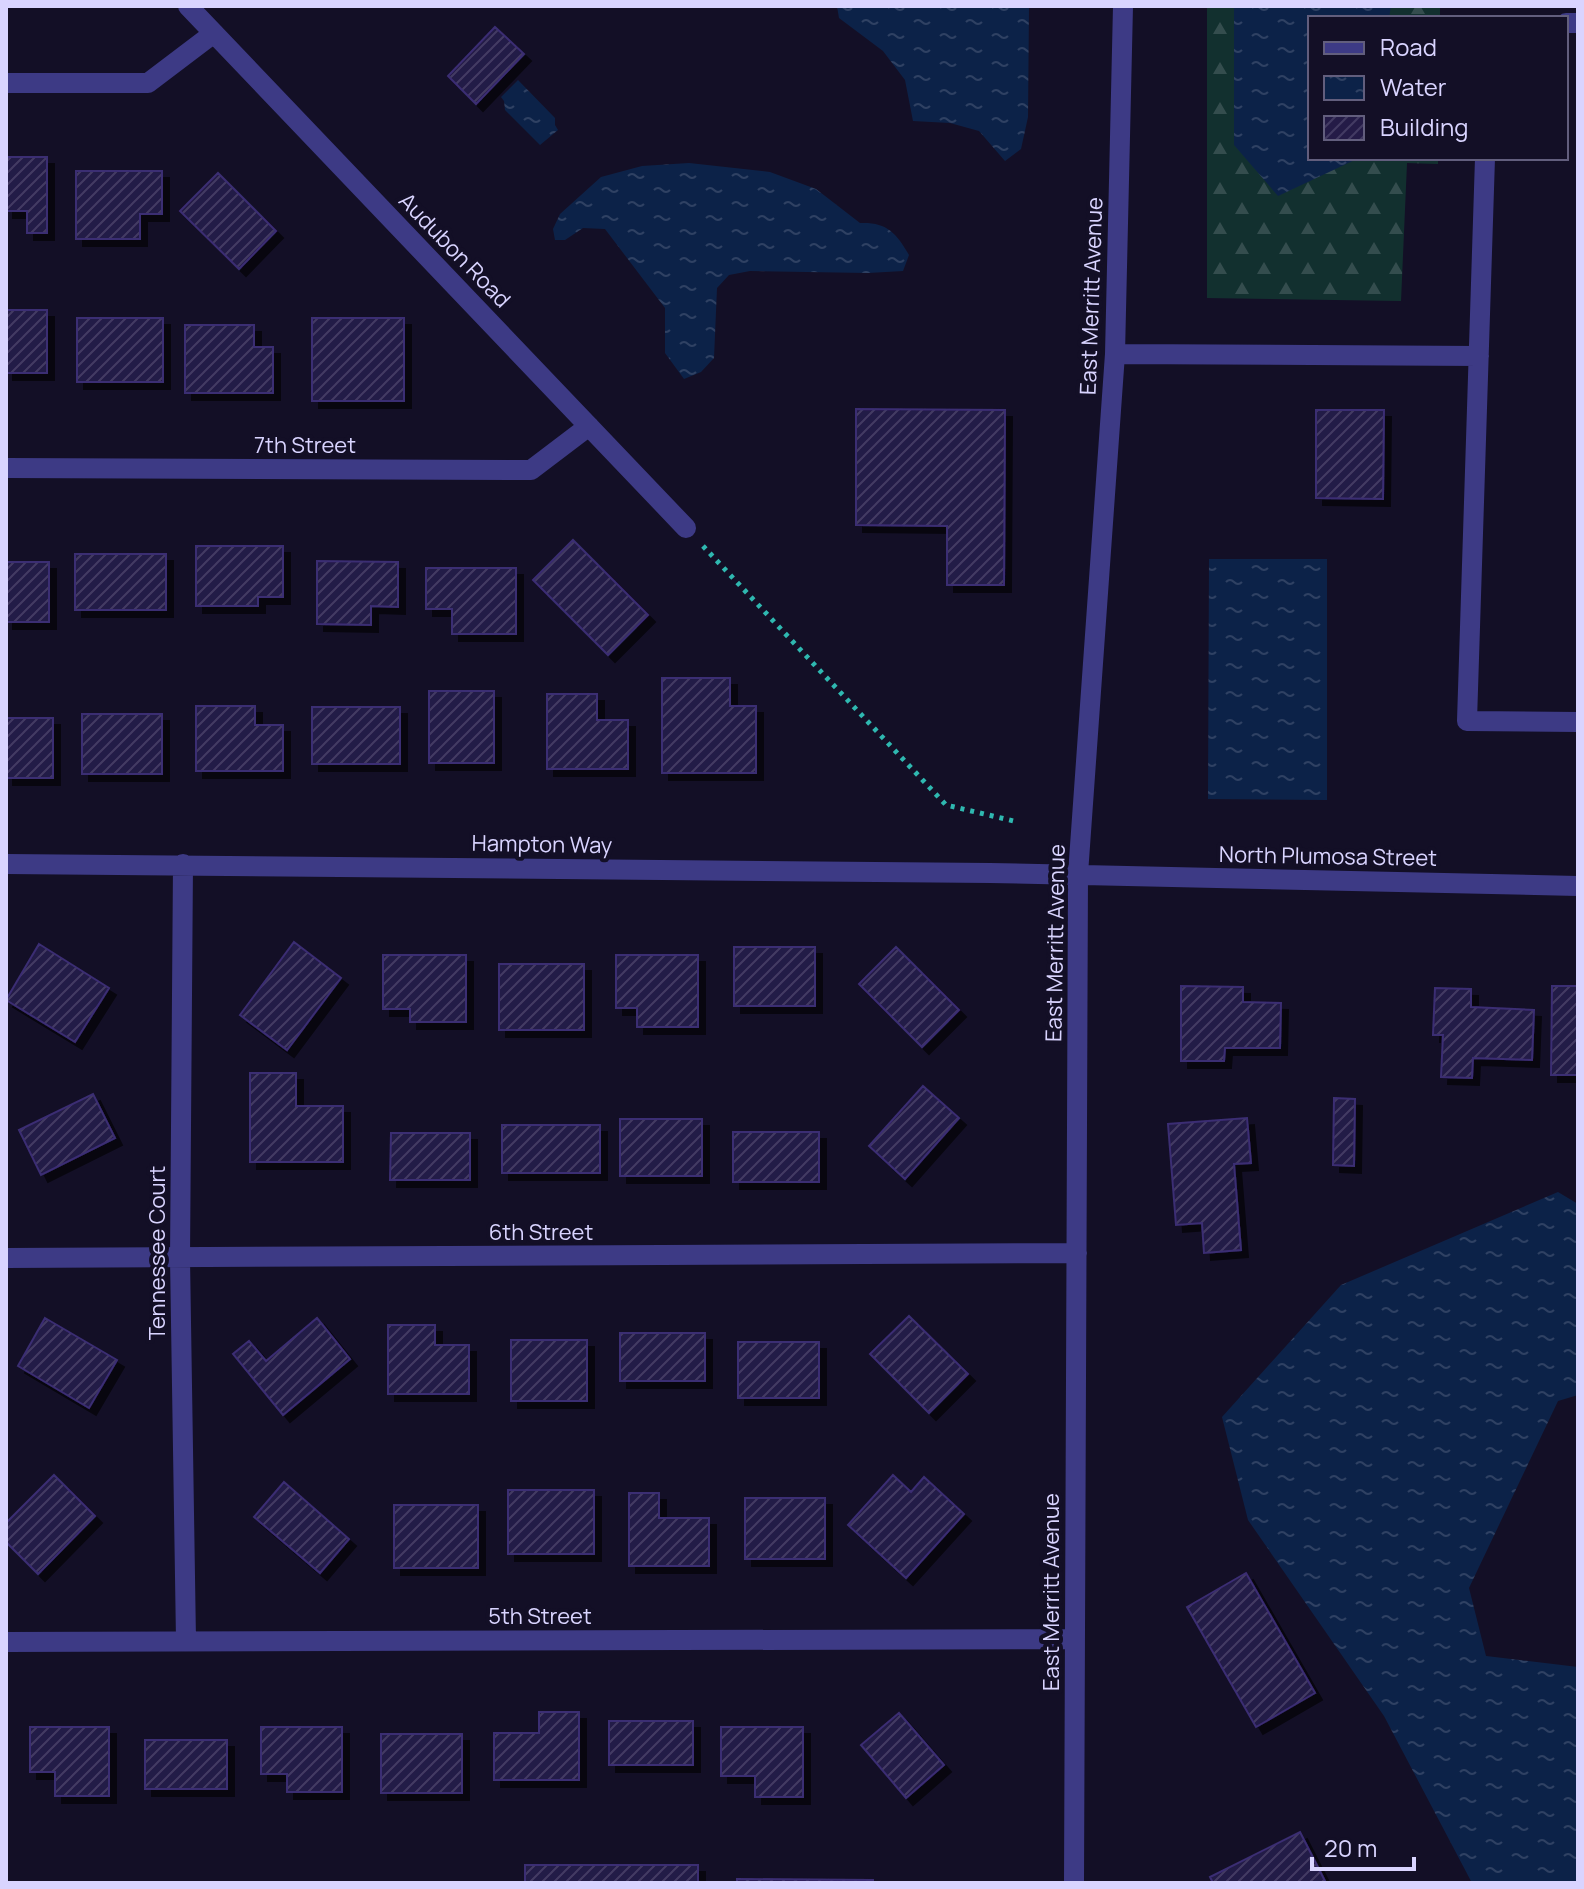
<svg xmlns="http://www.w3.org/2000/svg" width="1584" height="1889" font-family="Manrope,sans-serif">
<defs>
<pattern id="forest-firs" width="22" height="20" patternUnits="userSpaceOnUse" patternTransform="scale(2)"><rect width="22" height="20" fill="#12302f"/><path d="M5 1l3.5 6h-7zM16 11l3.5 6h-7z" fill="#344d4e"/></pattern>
<pattern id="water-ripples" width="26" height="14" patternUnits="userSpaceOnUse" patternTransform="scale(2)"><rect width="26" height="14" fill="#0c2248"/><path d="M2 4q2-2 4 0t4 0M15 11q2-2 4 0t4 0" fill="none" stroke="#2f4163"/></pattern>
<pattern id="building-hatch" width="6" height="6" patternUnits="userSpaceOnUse" patternTransform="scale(2)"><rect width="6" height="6" fill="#241b47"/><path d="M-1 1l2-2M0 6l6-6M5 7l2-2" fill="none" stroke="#433b63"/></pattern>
<filter id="shadow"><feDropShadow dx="7" dy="7" stdDeviation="0" flood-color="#0009"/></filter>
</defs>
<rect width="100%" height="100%" fill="#130f26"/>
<!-- forest -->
<path fill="url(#forest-firs)" d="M1207 6H1440V18H1310V158H1438V164L1407 163 1401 301 1207 298Z"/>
<!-- water -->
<path fill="url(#water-ripples)" d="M837 6H1029L1028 117 1021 149 1005 161 979 131 950 123 913 121 905 80 883 51 839 18Z
M1234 6H1391L1389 18H1310V158H1359L1278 196 1234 145Z
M518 80 555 118V125L558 130 540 145 505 110 504 101 501 97Z
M689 163 770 172 816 189 860 223C886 222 896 232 909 255L903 271 868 273 750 271 729 275 717 288 714 358 701 372 684 379 665 353V308L605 229 583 228 565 240H555L553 229 560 214 601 177 642 166Z
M1209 559H1327V800L1208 799Z
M1558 1192 1578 1204V1395L1558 1401 1469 1588 1486 1656 1578 1667V1883H1472L1384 1716 1248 1520 1222 1417 1341 1285Z"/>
<!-- building -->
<path fill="url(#building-hatch)" stroke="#3b2d73" stroke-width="2" filter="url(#shadow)" d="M495 27 524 54 476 104 448 76Z
M6 157H47V233H27V211H6Z
M76 171H162V214H140V239H76Z
M218 173 276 231 239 269 180 211Z
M6 310H47V373H6Z
M77 318H163V382H77Z
M312 318H404V401H312Z
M185 325H254V347H273V393H185Z
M856 409 1005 410 1004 585H947V526L856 525Z
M1316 410H1384L1383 499 1316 498Z
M573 540 648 615 608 655 533 580Z
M196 546H283V597H258V606H196Z
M75 554H166V610H75Z
M317 561 398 562V607L371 606V625L317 624Z
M6 562H49V622H6Z
M426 568H516V634H452V609H426Z
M662 678H730V706H756V773H662Z
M429 691H494V763H429Z
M547 694H597V720H628V769H547Z
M196 706H255V725H283V771H196Z
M312 707H400V764H312Z
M82 714H162V774H82Z
M6 718H53V778H6Z
M294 942 341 978 287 1050 240 1015Z
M39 944 109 988 75 1042 6 1000Z
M734 947H815V1006H734Z
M896 947 959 1010 922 1047 859 984Z
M383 955H466V1022H410V1009H383Z
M616 955H698V1027H637V1008H616Z
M499 964H584V1030H499Z
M1181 986 1243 987V1002L1281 1003 1280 1048H1225L1224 1061H1181Z
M1552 986H1578V1075H1551Z
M1435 988 1471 989V1007L1534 1010 1532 1060 1473 1058 1472 1078 1441 1077 1443 1035H1433Z
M250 1073H296V1106H343V1162H250Z
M923 1086 959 1118 905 1179 869 1146Z
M93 1094 115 1138 41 1175 19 1130Z
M1334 1098 1355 1099 1354 1166 1333 1165Z
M1247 1118 1251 1163 1234 1164 1241 1250 1204 1253 1202 1223 1176 1225 1168 1124Z
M620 1119H702V1176H620Z
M502 1125H600V1173H502Z
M733 1132H819V1182H733Z
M391 1133H470V1180H390Z
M909 1316 968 1374 929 1413 870 1354Z
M45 1318 117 1360 89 1408 18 1366Z
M317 1318 350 1359 283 1415 233 1354 249 1341 266 1361Z
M388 1325H435V1345H469V1394H388Z
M620 1333H705V1381H620Z
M511 1340H587V1401H511Z
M738 1342H819V1398H738Z
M54 1475 95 1516 38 1574 6 1542V1523Z
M893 1475 911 1492 924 1477 964 1514 906 1578 848 1525Z
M284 1482 349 1539 320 1573 254 1517Z
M508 1490H594V1554H508Z
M629 1493H659V1518H709V1566H629Z
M745 1498H825V1559H745Z
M394 1505H478V1568H394Z
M1246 1573 1315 1693 1256 1727 1187 1607Z
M539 1712H579V1780H494V1733H539Z
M899 1713 944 1765 906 1798 861 1745Z
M609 1721H693V1765H609Z
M30 1727H109V1796H55V1772H30Z
M261 1727H342V1792H287V1774H261Z
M721 1727H803V1797H755V1776H721Z
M381 1734H462V1793H381Z
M145 1740H227V1789H145Z
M1300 1832 1326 1883H1213L1210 1877Z
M525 1865H698V1883H525Z
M737 1879 873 1880V1883H737Z"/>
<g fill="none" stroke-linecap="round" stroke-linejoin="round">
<!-- path -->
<path stroke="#2fb8b0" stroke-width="5" stroke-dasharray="4 6" stroke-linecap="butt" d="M703 546 946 805 1018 822"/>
<!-- minor -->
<path stroke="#3d3a85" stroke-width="20" d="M188 6 686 528
M1566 23H1578
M6 83H148L214 33
M1485 158 1467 721 1578 722
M1115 354 1479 356
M6 468 531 470 589 426
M6 864 990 873 1578 886
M183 864 180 1258 186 1640
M6 1258 1077 1253
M6 1642 1075 1639
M1074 1883 1078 874 1115 354 1123 6"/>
</g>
<g text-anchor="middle" stroke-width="8" stroke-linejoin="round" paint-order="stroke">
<!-- street labels -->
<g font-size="22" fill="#d9d4ff" stroke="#130f26">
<text transform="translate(455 250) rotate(46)" y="8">Audubon Road</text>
<text transform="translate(1091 296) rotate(-88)" y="8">East Merritt Avenue</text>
<text x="305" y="453">7th Street</text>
<text transform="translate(542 844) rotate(1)" y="8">Hampton Way</text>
<text transform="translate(1328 856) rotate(1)" y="8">North Plumosa Street</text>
<text transform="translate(1055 943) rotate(-89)" y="8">East Merritt Avenue</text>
<text x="541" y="1240">6th Street</text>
<text transform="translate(157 1253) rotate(-90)" y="8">Tennessee Court</text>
<text transform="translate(1051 1592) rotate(-90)" y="8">East Merritt Avenue</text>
<text x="540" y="1624">5th Street</text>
</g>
</g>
<!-- border -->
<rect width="1584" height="1889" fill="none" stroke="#d9d4ff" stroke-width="16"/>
<!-- legend -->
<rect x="1308" y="16" width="260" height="144" fill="#130f26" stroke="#625e7d" stroke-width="2"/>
<rect x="1324" y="42" width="40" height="12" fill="#3d3a85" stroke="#625e7d" stroke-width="2"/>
<text x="1380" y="56" font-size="24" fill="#d9d4ff">Road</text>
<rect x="1324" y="76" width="40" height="24" fill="url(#water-ripples)" stroke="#625e7d" stroke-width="2"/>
<text x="1380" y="96" font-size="24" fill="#d9d4ff">Water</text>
<rect x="1324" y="116" width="40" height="24" fill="url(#building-hatch)" stroke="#625e7d" stroke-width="2"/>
<text x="1380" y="136" font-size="24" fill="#d9d4ff">Building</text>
<!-- scale -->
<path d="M1312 1857v12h102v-12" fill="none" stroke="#d9d4ff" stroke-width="4"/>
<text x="1324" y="1857" font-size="24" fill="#d9d4ff" stroke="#130f26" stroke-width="6" paint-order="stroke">20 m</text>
</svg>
